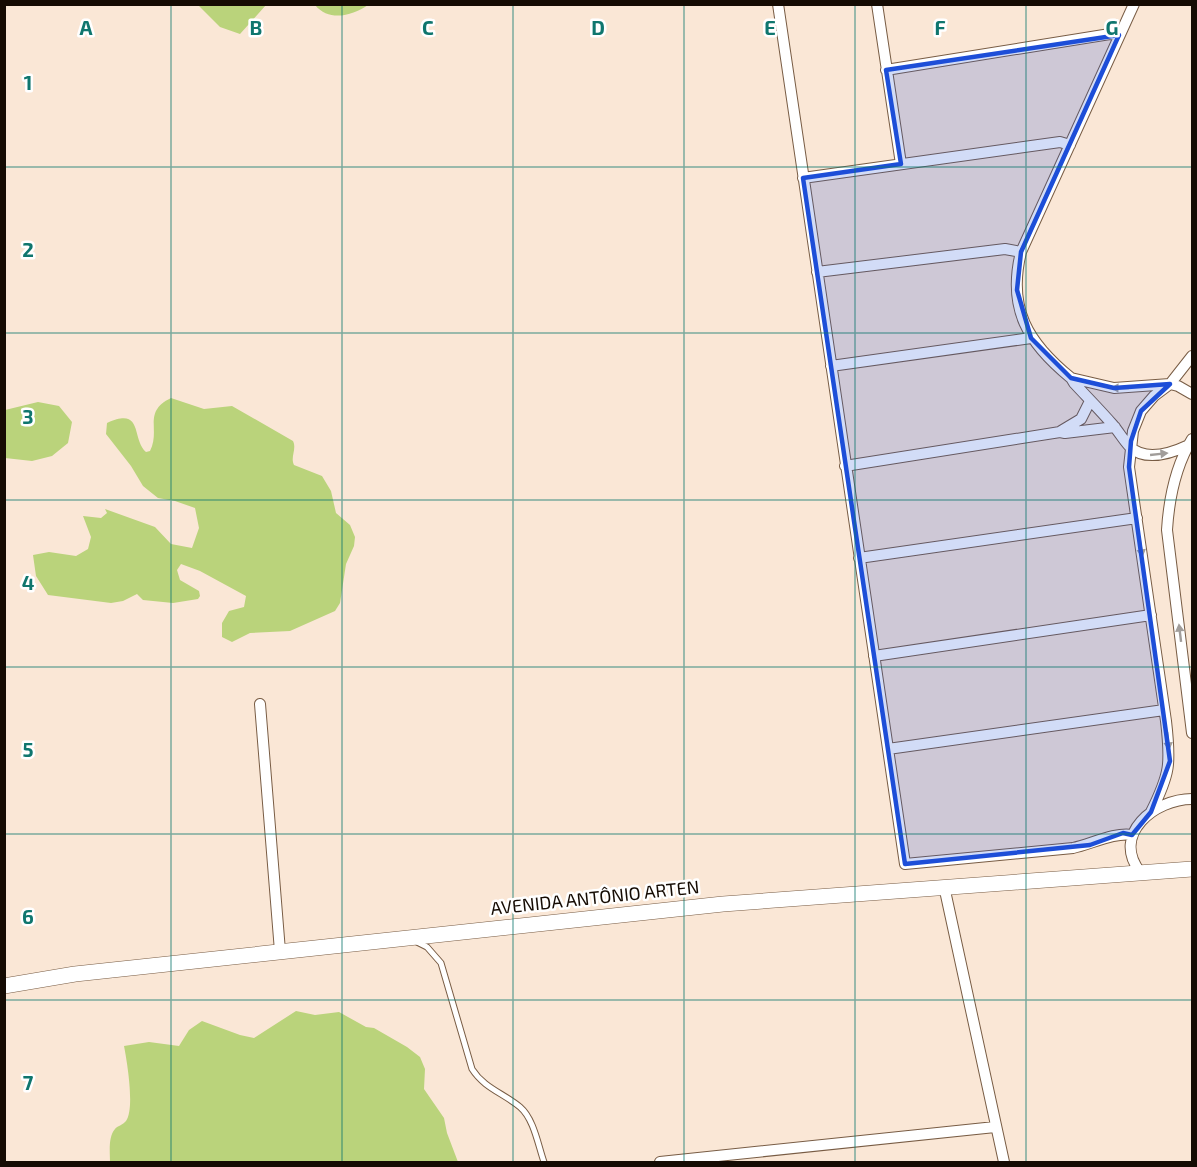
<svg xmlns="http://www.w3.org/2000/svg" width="1197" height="1167" font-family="'Exo 2',sans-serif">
<rect width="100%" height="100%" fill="#fae7d6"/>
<!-- green -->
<path fill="#bad37b" d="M198 5H266L240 34 220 27Z
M315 5H368C352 16 329 22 315 5Z
M171 398 204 409 232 406 293 441C297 449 290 457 294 465L322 476 331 491 336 513 350 525 355 537 354 546 346 564 340 603 335 611 290 631 250 633 232 642 222 637V623L229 611 244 607 246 596 200 571 181 564 177 570 180 580 199 591 200 596 198 599 173 603 143 600 137 594 123 601 111 603 48 595 36 576 33 555 49 552 76 556 88 549 91 537 83 516 101 518 107 513 105 509 155 527 171 544 192 548 199 528 195 508 175 501 158 498 143 486 131 466 106 434 107 423C144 406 131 439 146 452L150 451C161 430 142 412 171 398Z
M38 402 59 406 72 422 68 443 52 456 32 461 5 458V410Z
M296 1011 315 1015 339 1012 366 1027 374 1028 407 1047 420 1057 425 1069 424 1089 444 1118 447 1133 458 1162H110C110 1152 108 1137 115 1129 117 1126 123 1125 126 1121 135 1109 127 1061 124 1046L149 1042 179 1046 189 1030 202 1021 240 1035 254 1038Z"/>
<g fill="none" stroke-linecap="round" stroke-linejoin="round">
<defs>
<path id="lane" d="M417 942 427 947 441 963 472 1069C484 1088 503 1093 520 1107 534 1119 538 1145 544 1162"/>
<path id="street" d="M778 4 905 864 1073 848C1091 844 1115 832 1132 835
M877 4 901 164
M1134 4 1021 252C1007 309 1028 343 1071 378L1074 383C1087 397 1100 410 1113 425 1119 432 1124 441 1130 447 1146 462 1172 453 1189 445
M886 70 1110 34 1119 35
M803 178 1060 142 1070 145
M817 272 1005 249 1021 252
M831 366 1031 338
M1071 378 1114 388 1170 384 1178 386 1192 394
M1061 431 1081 419 1090 401
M1192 439C1175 467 1169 498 1167 530L1192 733
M845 466 1060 432 1065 433 1115 427
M859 558 1137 518
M874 656 1151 615
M260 704 280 951
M888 749 1164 710
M1151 812C1170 774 1171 764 1166 721L1129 467 1133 431 1141 411 1154 396 1170 384 1192 356
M1140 872C1111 834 1155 799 1192 799
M944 886 1004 1162
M660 1162 995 1127"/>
<path id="secondary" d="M4 986 75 974 723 904 1192 869"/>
</defs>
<!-- lane casing -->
<use href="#lane" stroke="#785c44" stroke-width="7"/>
<!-- street casing -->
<use href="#street" stroke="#785c44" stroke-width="12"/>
<!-- secondary casing -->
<use href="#secondary" stroke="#785c44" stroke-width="16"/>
<!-- lane -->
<use href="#lane" stroke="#fff" stroke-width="5"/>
<!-- street -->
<use href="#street" stroke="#fff" stroke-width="10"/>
<!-- secondary -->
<use href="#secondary" stroke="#fff" stroke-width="15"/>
</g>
<!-- one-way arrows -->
<defs><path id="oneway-solid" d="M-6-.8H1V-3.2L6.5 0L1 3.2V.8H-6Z" transform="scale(1.5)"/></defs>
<g fill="#a19d9a">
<use href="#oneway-solid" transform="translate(1120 388) rotate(-179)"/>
<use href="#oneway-solid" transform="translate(1159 454) rotate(-6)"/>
<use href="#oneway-solid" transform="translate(1141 548) rotate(82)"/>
<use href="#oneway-solid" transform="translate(1180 633) rotate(-97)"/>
<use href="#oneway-solid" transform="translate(1168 741) rotate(84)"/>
</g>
<!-- marked area -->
<path fill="#1d4ed8" fill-opacity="0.2" stroke="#1d4ed8" stroke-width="4.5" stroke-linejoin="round" d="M1119 35 1021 252 1017 290 1031 338 1071 378 1114 388 1170 384 1141 411 1131 441 1129 467 1170 761 1151 812 1132 835 1123 833 1090 845 905 864 803 178 901 164 886 70Z"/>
<!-- grid -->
<path fill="none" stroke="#0f766e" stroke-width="1.5" stroke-opacity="0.55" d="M171 4V1162M342 4V1162M513 4V1162M684 4V1162M855 4V1162M1026 4V1162M4 167H1192M4 333H1192M4 500H1192M4 667H1192M4 834H1192M4 1000H1192"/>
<g text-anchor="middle" stroke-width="5" stroke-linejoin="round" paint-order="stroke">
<!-- street labels -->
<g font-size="18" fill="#150b03" stroke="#fff">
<text transform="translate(595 898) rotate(-6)" y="6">AVENIDA ANTÔNIO ARTEN</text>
</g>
</g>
<g font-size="20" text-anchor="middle" font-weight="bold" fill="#0f766e" stroke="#fff" stroke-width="5" stroke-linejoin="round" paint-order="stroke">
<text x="86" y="35">A</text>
<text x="256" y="35">B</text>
<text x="428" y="35">C</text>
<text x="598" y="35">D</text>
<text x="770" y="35">E</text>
<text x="940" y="35">F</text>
<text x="1112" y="35">G</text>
<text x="28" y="90">1</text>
<text x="28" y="257">2</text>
<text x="28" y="424">3</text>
<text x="28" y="590">4</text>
<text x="28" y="757">5</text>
<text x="28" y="924">6</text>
<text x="28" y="1090">7</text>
</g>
<!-- border -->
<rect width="1197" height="1167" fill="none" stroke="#150b03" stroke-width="12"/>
</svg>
